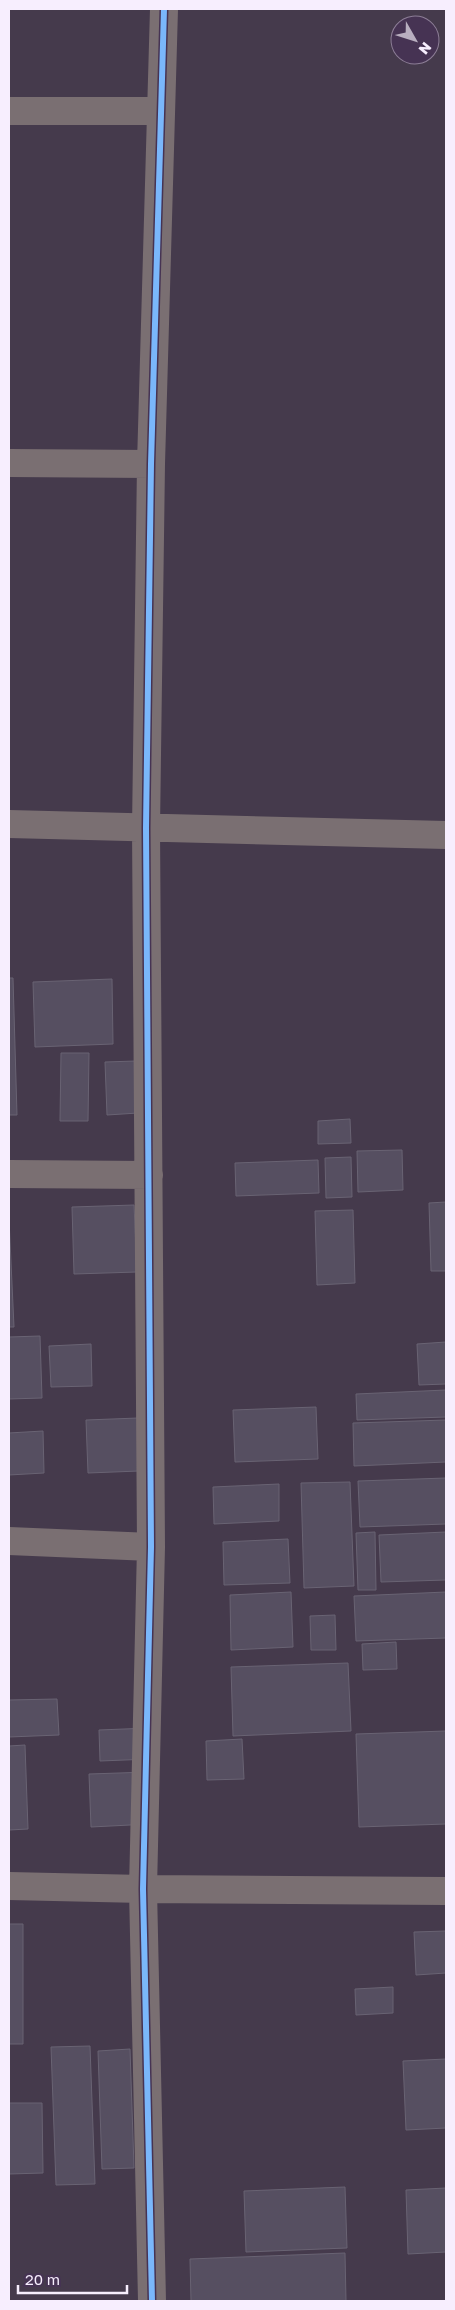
<svg xmlns="http://www.w3.org/2000/svg" width="455" height="2310" font-family="'Golos Text',sans-serif">
<rect width="100%" height="100%" fill="#453a4c"/>
<!-- building -->
<path fill="#564f61" stroke="#696373" d="M9 978H13L17 1115H9Z
M112 979 113 1044 35 1047 33 982Z
M61 1053H89L88 1121H60Z
M136 1061 138 1113 107 1115 105 1062Z
M350 1119 351 1143 318 1144V1121Z
M402 1150 403 1190 358 1192 357 1151Z
M351 1157 352 1197 326 1198 325 1158Z
M318 1160 319 1193 236 1196 235 1163Z
M446 1202V1271H431L429 1203Z
M134 1205 137 1272 74 1274 72 1207Z
M353 1210 355 1283 317 1285 315 1211Z
M9 1219 14 1327H9Z
M40 1336 42 1398 9 1399V1337Z
M446 1342V1384L419 1385 417 1344Z
M91 1344 92 1386 51 1387 49 1346Z
M446 1390V1417L357 1420 356 1394Z
M316 1407 318 1459 235 1462 233 1410Z
M138 1418 139 1471 88 1473 86 1420Z
M446 1420V1462L354 1466 353 1423Z
M43 1431 44 1473 9 1475V1433Z
M446 1478V1524L360 1527 358 1481Z
M350 1482 354 1586 304 1588 301 1483Z
M279 1484V1521L214 1524 213 1487Z
M375 1532 376 1590H358L356 1533Z
M446 1532V1580L381 1582 379 1535Z
M288 1539 290 1583 224 1585 223 1542Z
M291 1592 293 1647 231 1650 230 1595Z
M446 1592V1638L356 1641 354 1596Z
M335 1615 336 1650H311L310 1616Z
M396 1642 397 1669 363 1670 362 1644Z
M348 1663 351 1731 233 1736 231 1667Z
M57 1699 59 1735 9 1737V1700Z
M149 1728 150 1759 100 1761 99 1730Z
M446 1731V1824L359 1827 356 1734Z
M242 1739 244 1779 207 1780 206 1741Z
M25 1745 28 1829 9 1830V1746Z
M149 1772 150 1824 91 1827 89 1774Z
M9 1924H23V2044H9Z
M446 1931V1973L416 1975 414 1932Z
M393 1987V2013L356 2015 355 1989Z
M90 2046 95 2184 56 2185 51 2047Z
M130 2049 134 2168 102 2169 98 2051Z
M446 2059V2128L406 2130 403 2061Z
M9 2103H42L43 2173 9 2174Z
M345 2187 347 2248 246 2252 244 2191Z
M446 2188V2252L408 2254 406 2190Z
M345 2253 346 2301H191L190 2259Z"/>
<g fill="none" stroke-linecap="round" stroke-linejoin="round">
<!-- street -->
<path stroke="#7a6f72" stroke-width="28" d="M9 111H160
M9 463 151 464
M9 824 446 835
M9 1174 149 1175
M9 1541 151 1547
M9 1886 143 1889 446 1891
M152 2301 143 1889 151 1547 146 828 151 464 164 9"/>
<defs>
<path id="cycleway" d="M152 2301 143 1889 151 1547 146 828 151 464 164 9"/>
</defs>
<!-- cycleway casing -->
<use href="#cycleway" stroke="#463353" stroke-width="9"/>
<!-- cycleway -->
<use href="#cycleway" stroke="#7ab7fb" stroke-width="6"/>
</g>
<!-- border -->
<rect width="455" height="2310" fill="none" stroke="#f7eefe" stroke-width="20"/>
<!-- north arrow -->
<g transform="translate(415 40) rotate(129)"><circle r="24" fill="#463353" stroke="#8d7e97"/>
<path d="M0-4L9 19L0 12L-9 19Z" fill="#b9afc0"/>
<text y="-8" font-size="14" font-weight="bold" text-anchor="middle" fill="#f7eefe">N</text>
</g>
<!-- scale -->
<path d="M18 2285v8h109v-8" fill="none" stroke="#f7eefe" stroke-width="2.5"/>
<text x="25" y="2285" font-size="15" fill="#f7eefe" stroke="#463353" stroke-width="4" paint-order="stroke">20 m</text>
</svg>
